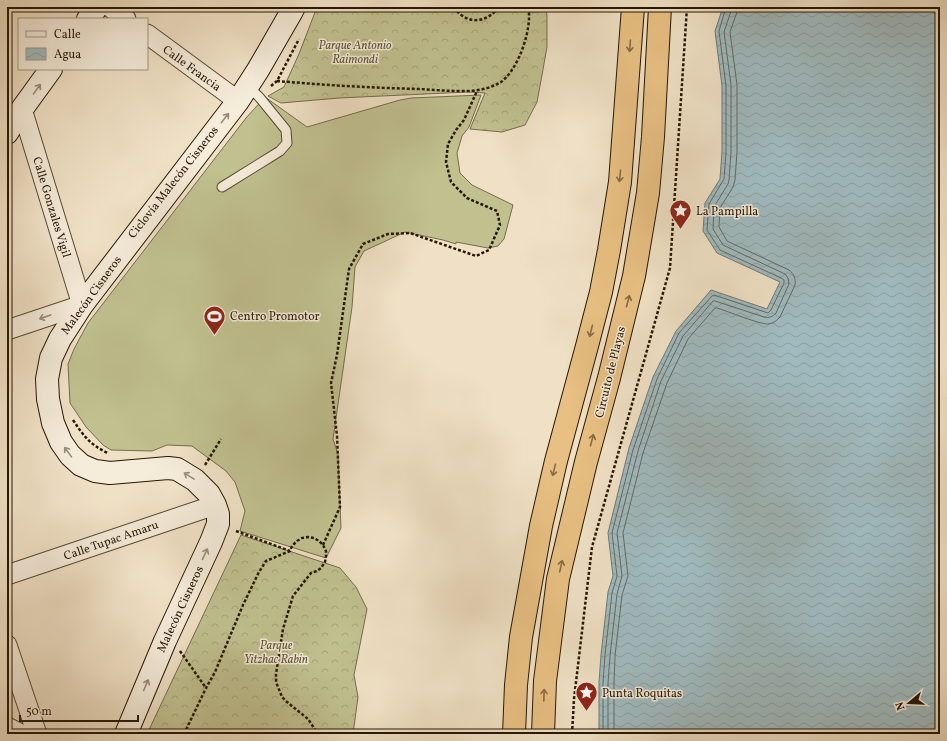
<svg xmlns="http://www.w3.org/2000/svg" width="947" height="741" font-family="Vollkorn,serif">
<defs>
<pattern id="forest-crowns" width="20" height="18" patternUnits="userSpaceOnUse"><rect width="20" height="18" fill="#c1c190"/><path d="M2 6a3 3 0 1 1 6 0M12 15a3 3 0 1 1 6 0" fill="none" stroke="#a6a57b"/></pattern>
<pattern id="water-waves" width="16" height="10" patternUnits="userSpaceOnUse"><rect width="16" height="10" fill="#a0bbc0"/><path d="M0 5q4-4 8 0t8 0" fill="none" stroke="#8aa0a3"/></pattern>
</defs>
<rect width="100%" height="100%" fill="#f0e1c6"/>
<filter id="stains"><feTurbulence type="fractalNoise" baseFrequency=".005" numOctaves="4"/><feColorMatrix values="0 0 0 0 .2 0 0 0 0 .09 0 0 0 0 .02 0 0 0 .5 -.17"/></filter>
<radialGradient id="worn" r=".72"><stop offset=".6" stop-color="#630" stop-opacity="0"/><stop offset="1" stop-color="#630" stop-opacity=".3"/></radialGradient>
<!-- forest -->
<path fill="url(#forest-crowns)" stroke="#746c4a" d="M317 7H546L547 16V47L542 75 537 102 525 125 502 132 470 129 485 93 468 92 339 98 281 103 268 96 284 87 299 54Z
M241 535 340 568 356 587 367 609 354 675 358 697 353 734H147Z"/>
<!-- pitch -->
<path fill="#c1c190" stroke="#746c4a" d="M481 95 469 127 462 136 457 153 460 173 472 185 513 205 504 239 498 246 488 248 456 242V244L443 240 405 232 364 251 355 267 352 307 333 439 338 454 341 528 326 558 240 531 245 511 235 482 226 471 192 446 167 445 152 451 111 450 103 445 86 427 70 403 68 364 74 349 88 323 246 118 265 97 307 127 400 100 411 98Z"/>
<!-- water -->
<path fill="url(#water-waves)" stroke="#6f7974" d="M723 7H940V734H599V682L601 655 608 592 613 576 608 533 629 448 653 377 676 331 711 290 767 309 780 282 717 253 703 231 705 203 720 179 722 151V86L715 31Z"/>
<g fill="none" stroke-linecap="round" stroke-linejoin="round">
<!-- shore -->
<path stroke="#636962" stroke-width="1" d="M603 734V683L605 655 612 593 617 576 612 533 633 450 657 379 679 333 712 296 714 295 768 313 771 310 784 283V280L781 278 720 250 707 230 709 204 724 179 726 152V86L719 31 726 7
M608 734V683L610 656 617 594 622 576 617 533 638 451 661 381 683 336 713 301H715L764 317C769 318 773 317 776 313L789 284 788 278 785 274 723 245 713 229 714 207 728 184 729 180 731 152V85L724 32 731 11V7
M614 734V683L615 656 622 595 628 576 623 533 643 453 667 383 688 339 715 308H717C727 311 761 325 769 324 774 323 777 320 780 317L795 285C796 279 794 274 789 270L727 241 719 227 720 208 733 187 735 180 737 152V85L730 32 737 12V7"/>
<defs>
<path id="lane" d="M222 187 280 151 287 143 286 130 260 98 247 85"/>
<path id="street" d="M110 7 126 19
M147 34 238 101
M7 330 82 305 22 109
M7 575 215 505
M7 645 37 734
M7 727 21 734"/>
<path id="secondary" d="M88 19 97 7
M7 133 22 109 51 69
M126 734 165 641 211 542 218 524V514L215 505 209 494 195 480 177 469 168 468 110 473 95 471 81 465 70 455 61 442 53 423 48 399 47 379 51 358 60 339 82 305 238 101 258 70 292 11 294 7"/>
<path id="highway" d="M514 734 516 685 521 637 541 526 556 461 587 346 601 292 609 250 620 182 633 7
M543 734 545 681 558 579 586 462 609 378 634 276 648 193 653 137 660 7"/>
</defs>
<!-- lane casing -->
<use href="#lane" stroke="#584a34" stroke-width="11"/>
<!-- street casing -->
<use href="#street" stroke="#584a34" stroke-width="21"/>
<!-- secondary casing -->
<use href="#secondary" stroke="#261703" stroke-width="24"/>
<!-- highway casing -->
<use href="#highway" stroke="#261703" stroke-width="24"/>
<!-- path -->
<path stroke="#261703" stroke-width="2.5" stroke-dasharray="3 2" stroke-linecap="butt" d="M454 7C466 25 486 24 499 7
M521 7H529
M277 81C324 85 372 88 420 89 434 90 448 91 463 91 468 91 473 91 478 90 486 89 494 86 501 82 517 70 528 39 529 19 529 15 529 11 529 7
M271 86 277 81 299 39
M73 420C83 435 90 445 108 453
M205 465 221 439
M236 531 290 551
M323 545 340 507 337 436 331 383 337 355 349 269 363 244 388 234 410 233 476 256 489 250 500 225 497 211 467 198 451 182 446 162 448 144 456 130 464 120 477 91
M180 651 206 688
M184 734 206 688 215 672 243 605 259 572 266 561 290 551 292 546 297 541 302 538 308 537 314 538 319 541 323 545 326 551V556L325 562 321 568 317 571 311 573 293 596 283 629 276 674V682L282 697 287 702 308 719 318 734
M572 734 574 699 592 547 670 268 687 7"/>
<!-- lane -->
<use href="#lane" stroke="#f5ecda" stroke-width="9"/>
<!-- street -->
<use href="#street" stroke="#f5ecda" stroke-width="19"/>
<!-- secondary -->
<use href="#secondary" stroke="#f5ecda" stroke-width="22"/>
<!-- highway -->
<use href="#highway" stroke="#e8c083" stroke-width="22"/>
</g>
<!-- one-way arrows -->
<defs><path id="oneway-shaft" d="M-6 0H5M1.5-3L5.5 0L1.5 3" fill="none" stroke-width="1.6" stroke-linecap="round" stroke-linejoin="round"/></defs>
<g stroke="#876c43">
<use href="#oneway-shaft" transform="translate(630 46) rotate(94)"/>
<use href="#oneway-shaft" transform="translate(620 176) rotate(95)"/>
<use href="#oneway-shaft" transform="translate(628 301) rotate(-75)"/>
<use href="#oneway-shaft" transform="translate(591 331) rotate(104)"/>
<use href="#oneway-shaft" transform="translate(592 440) rotate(-75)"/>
<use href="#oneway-shaft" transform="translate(554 470) rotate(104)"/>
<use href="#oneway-shaft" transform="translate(561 566) rotate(-77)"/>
<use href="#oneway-shaft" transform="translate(544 695) rotate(-88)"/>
</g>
<g stroke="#988c79">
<use href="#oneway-shaft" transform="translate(37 89) rotate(-54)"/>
<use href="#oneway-shaft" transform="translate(225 118) rotate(-52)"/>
<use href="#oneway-shaft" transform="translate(45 317) rotate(161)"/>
<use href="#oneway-shaft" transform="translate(68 452) rotate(-126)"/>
<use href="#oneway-shaft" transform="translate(189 476) rotate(-148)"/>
<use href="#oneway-shaft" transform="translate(205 554) rotate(-65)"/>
<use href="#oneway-shaft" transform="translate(146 685) rotate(-67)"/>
</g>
<!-- icons -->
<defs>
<symbol id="sight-pin" viewBox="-11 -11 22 30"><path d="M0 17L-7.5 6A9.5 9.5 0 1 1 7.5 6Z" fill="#8f2418" stroke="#f5ecda"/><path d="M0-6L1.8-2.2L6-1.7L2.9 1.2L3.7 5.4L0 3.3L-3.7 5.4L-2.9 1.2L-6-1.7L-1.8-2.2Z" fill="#fff"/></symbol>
<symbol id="stadium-pin" viewBox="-11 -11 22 30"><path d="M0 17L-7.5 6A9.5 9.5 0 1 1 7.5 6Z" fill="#8f2418" stroke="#f5ecda"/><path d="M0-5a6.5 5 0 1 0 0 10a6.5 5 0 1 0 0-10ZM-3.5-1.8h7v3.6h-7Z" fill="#fff"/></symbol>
</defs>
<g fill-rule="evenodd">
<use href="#sight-pin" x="668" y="198" width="25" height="34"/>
<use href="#stadium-pin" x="202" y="304" width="25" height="34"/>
<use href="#sight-pin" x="574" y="680" width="25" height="34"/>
</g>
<g text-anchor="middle" stroke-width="3" stroke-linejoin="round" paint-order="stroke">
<!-- park labels -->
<g font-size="12" font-style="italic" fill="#5c5234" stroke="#f5ecda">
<text x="355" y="49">Parque Antonio<tspan x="355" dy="14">Raimondi</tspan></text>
<text x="276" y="649">Parque<tspan x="276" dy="14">Yitzhac Rabin</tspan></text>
</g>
<!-- street labels -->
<g font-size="12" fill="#261703" stroke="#f5ecda">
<text transform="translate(192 68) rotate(36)" y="4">Calle Francia</text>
<text transform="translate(173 182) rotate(-52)" y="4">Ciclovía Malecón Cisneros</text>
<text transform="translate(52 207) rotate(73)" y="4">Calle Gonzales Vigil</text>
<text transform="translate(91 295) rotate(-54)" y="4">Malecón Cisneros</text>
<text transform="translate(610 372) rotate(-76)" y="4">Circuito de Playas</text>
<text transform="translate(111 540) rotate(-19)" y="4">Calle Tupac Amaru</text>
<text transform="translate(180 609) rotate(-65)" y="4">Malecón Cisneros</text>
</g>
<!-- poi labels -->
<g font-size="12" fill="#261703" stroke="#f5ecda" text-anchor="start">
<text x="696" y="215">La Pampilla</text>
<text x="230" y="320">Centro Promotor</text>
<text x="602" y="697">Punta Roquitas</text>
</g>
</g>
<!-- margin -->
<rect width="947" height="741" fill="none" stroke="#f0e1c6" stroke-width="24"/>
<rect x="8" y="8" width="931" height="725" fill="none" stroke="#261703" stroke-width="2"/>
<rect x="12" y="12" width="923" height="717" fill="none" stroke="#261703"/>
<!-- legend -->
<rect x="18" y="18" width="130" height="52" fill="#f5ecda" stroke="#a29784"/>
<rect x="26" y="31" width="20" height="6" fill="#f5ecda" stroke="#a29784"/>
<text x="54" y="38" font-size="12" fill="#261703">Calle</text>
<rect x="26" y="48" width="20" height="12" fill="url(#water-waves)" stroke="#a29784"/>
<text x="54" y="58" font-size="12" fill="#261703">Agua</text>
<!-- north arrow -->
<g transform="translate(909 703) rotate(251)" stroke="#f5ecda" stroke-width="3" paint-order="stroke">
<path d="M0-3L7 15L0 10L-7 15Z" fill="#261703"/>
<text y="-6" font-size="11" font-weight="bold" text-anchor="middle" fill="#261703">N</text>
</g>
<!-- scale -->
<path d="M20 715v6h118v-6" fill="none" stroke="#261703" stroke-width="2"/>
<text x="26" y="715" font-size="12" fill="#261703" stroke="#f5ecda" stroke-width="3" paint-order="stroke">50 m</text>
<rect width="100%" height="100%" filter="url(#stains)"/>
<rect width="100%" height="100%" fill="url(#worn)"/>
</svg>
